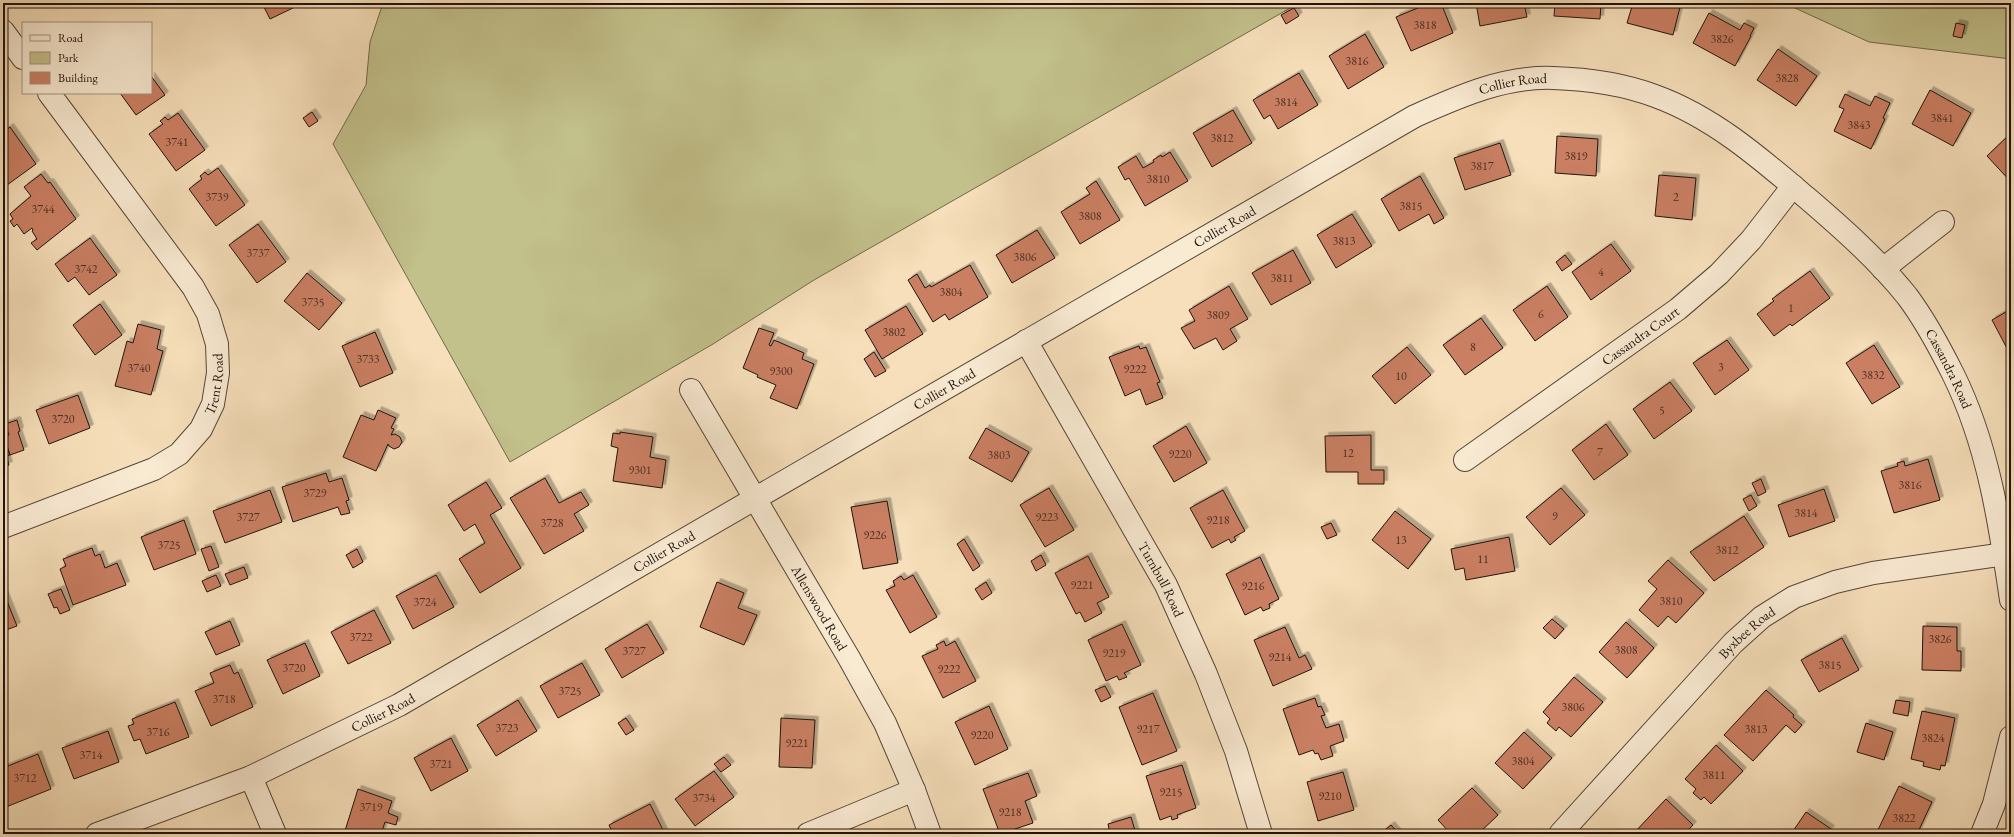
<svg xmlns="http://www.w3.org/2000/svg" width="2014" height="837" font-family="'EB Garamond',serif">
<defs>
<filter id="shadow"><feDropShadow dx="3.5" dy="-3.5" stdDeviation="0" flood-color="#0004"/></filter>
</defs>
<rect width="100%" height="100%" fill="#f6dfba"/>
<filter id="stains"><feTurbulence type="fractalNoise" baseFrequency=".005" numOctaves="4"/><feColorMatrix values="0 0 0 0 .2 0 0 0 0 .09 0 0 0 0 .02 0 0 0 .5 -.17"/></filter>
<radialGradient id="worn" r=".72"><stop offset=".6" stop-color="#630" stop-opacity="0"/><stop offset="1" stop-color="#630" stop-opacity=".3"/></radialGradient>
<!-- green -->
<path fill="#c2c08b" stroke="#716a4c" d="M383 3H1299L814 280 713 344 510 462 333 144 366 85 370 42Z
M1784 3H2011V59L1869 42Z"/>
<!-- building -->
<path fill="#ca7f63" stroke="#20130d" filter="url(#shadow)" d="M262 3H293L295 7 270 19Z
M1430 3H1441L1453 33 1411 51 1396 17Z
M1476 3H1524L1527 17 1480 26Z
M1555 3H1601L1600 19 1554 16Z
M1633 3H1681L1673 35 1627 23Z
M1294 8 1299 16 1286 24 1281 15Z
M1709 13 1740 30 1744 23 1754 28 1750 36H1751L1735 66 1693 43Z
M1956 23 1965 25 1962 38 1953 36Z
M1365 34 1384 67 1348 89 1329 56Z
M1778 49 1817 76 1796 106 1757 80Z
M1299 73 1318 105 1278 129 1270 115 1264 119 1253 100Z
M151 76 165 95 136 115 120 93H151Z
M1930 90 1971 113 1953 146 1912 124Z
M1845 94 1870 106 1875 96 1890 103 1883 118 1885 119 1871 149 1834 131 1844 109 1839 107Z
M1233 110 1252 143 1212 167 1193 133Z
M312 112 318 121 309 127 303 118Z
M178 113 205 150 176 171 149 134 163 124 160 121 165 117 168 120Z
M10 127 36 164 3 188V132Z
M2011 133V182L1987 156Z
M1557 136 1598 139 1596 176 1555 173Z
M1500 143 1511 175 1465 190 1454 158Z
M1170 152 1188 181 1145 206 1129 178 1125 180 1118 167 1136 156 1143 168 1154 162 1153 160 1161 155 1162 157Z
M218 168 245 205 216 226 189 189 202 179 200 176 205 172 208 175Z
M41 174 48 183 50 182 76 219 37 250 31 243 37 239 32 231 33 230 32 228 24 234 17 224 14 227 10 221 13 219 10 214 31 196 24 187Z
M1659 175 1696 178 1692 220 1655 216Z
M1420 176 1444 218 1434 224 1429 214 1399 231 1381 199Z
M1096 181 1120 220 1080 244 1061 212 1090 194 1086 188Z
M1352 214 1372 246 1336 268 1317 235Z
M258 224 286 262 257 283 229 245Z
M1037 230 1055 258 1012 283 996 255Z
M90 238 117 275 89 295 75 277 68 282 55 264Z
M1611 244 1631 271 1591 300 1572 272Z
M1293 250 1311 283 1271 305 1252 273Z
M1565 255 1572 264 1562 271 1556 262Z
M970 265 988 297 949 320 945 314 933 322 908 280 917 274 925 288 930 285 931 287Z
M1810 271 1830 298 1792 326 1790 324 1774 336 1757 314 1774 301 1772 299Z
M307 273 342 303 319 330 284 301Z
M1229 286 1248 319 1230 329 1237 341 1223 350 1216 338 1194 349 1181 328 1195 321 1189 310Z
M1547 286 1568 317 1535 341 1513 310Z
M100 304 122 335 95 355 73 325Z
M906 306 923 334 882 359 865 330Z
M2011 309V356L1992 320Z
M1481 318 1503 348 1465 375 1443 345Z
M138 324 161 330 157 349 163 351 151 395 115 386 127 341 133 343Z
M759 328 774 333 769 345 771 346 774 340 804 353 802 359 814 364 797 409 770 398 776 385 757 377 758 375 743 368Z
M375 332 393 373 360 387 342 346Z
M1727 340 1749 370 1715 395 1693 363Z
M1874 345 1900 387 1872 404 1846 363Z
M1139 346 1140 349 1146 347 1160 382 1157 383 1163 398 1146 405 1140 389 1125 396 1109 357Z
M1407 347 1431 375 1395 404 1372 376Z
M874 352 886 371 875 377 864 359Z
M1670 382 1692 411 1654 439 1633 409Z
M78 395 90 428 49 444 36 410Z
M378 410 396 418 391 428 394 429 391 435 395 434 400 437 402 442 399 447 394 449 389 446 388 444 376 471 343 457 361 415 374 420Z
M17 420 20 431 18 432 24 450 10 455 4 437 9 435 5 424Z
M1606 424 1628 455 1594 480 1572 450Z
M1186 426 1207 463 1174 482 1153 446Z
M986 428 1029 452 1012 482 969 458Z
M620 432 653 437 650 457 666 460 662 488 613 481 618 448 611 446 613 433 620 434Z
M1371 435V470H1384V484H1358V472H1326L1325 436Z
M3 436 10 455 6 456 9 465 3 467Z
M1928 459 1940 500 1894 513 1881 471 1898 466 1897 463 1904 461 1905 466Z
M326 473 329 482 342 478 349 500 346 501 350 513 341 515 338 507 293 522 282 487Z
M545 478 559 503 581 492 589 505 574 514 584 531 544 554 510 498Z
M1761 479 1766 492 1758 496 1752 483Z
M486 482 502 508 490 515 521 568 480 593 459 559 485 543 475 524 464 531 448 505Z
M1049 488 1074 530 1045 547 1020 505Z
M1561 488 1585 515 1550 545 1526 517Z
M1824 489 1835 521 1789 537 1778 505Z
M270 490 282 522 225 543 213 511Z
M1223 490 1245 531 1234 537 1236 540 1231 543 1229 539 1212 548 1190 508Z
M1751 495 1757 506 1749 511 1743 499Z
M887 501 898 563 863 569 851 507Z
M1395 511 1431 539 1408 569 1372 540Z
M1744 516 1764 547 1714 581 1690 552Z
M184 520 196 554 154 570 141 537Z
M1331 523 1337 535 1327 539 1321 527Z
M1509 537 1515 571 1466 580 1464 568 1455 570 1451 549Z
M964 539 980 566 973 571 957 544Z
M211 546 219 567 209 571 201 549Z
M92 548 95 556 100 554 105 568 117 563 126 585 73 605 60 569 66 566 63 559Z
M357 549 363 562 353 568 346 555Z
M1041 555 1046 565 1036 571 1031 561Z
M1088 556 1109 597 1097 603 1102 613 1085 622 1080 612 1076 614 1055 573Z
M1260 557 1279 599 1269 604 1270 608 1263 611 1261 607 1245 615 1226 574Z
M1668 560 1704 593 1676 623 1668 616 1658 627 1639 610 1657 589 1648 581Z
M244 567 248 578 230 585 225 574Z
M216 575 221 586 207 592 202 581Z
M436 575 454 607 413 629 396 596Z
M913 575 937 617 910 633 886 590 895 586 893 581 901 576 904 580Z
M717 582 744 593 738 608 757 615 744 645 700 627Z
M986 582 992 593 982 600 975 589Z
M61 589 70 610 60 614 57 607 54 608 48 594Z
M3 591 17 626 3 631Z
M374 610 391 643 348 664 331 632Z
M1552 619 1564 629 1555 639 1543 628Z
M230 621 240 645 216 655 205 632Z
M1626 622 1654 648 1627 678 1599 652Z
M647 624 664 653 622 678 605 649Z
M1122 624 1141 665 1124 673 1127 677 1119 680 1117 676 1106 681 1088 640Z
M1923 626 1957 627V651H1961V671L1922 670Z
M1285 627 1299 658 1305 655 1312 669 1273 686 1254 640Z
M1842 638 1859 670 1819 692 1801 660Z
M944 641 946 646 955 641 976 681 943 698 922 656 938 649 936 645Z
M305 643 320 676 283 694 267 660Z
M582 663 600 695 558 718 540 686Z
M230 665 234 674 238 672 253 707 211 726 195 691 214 683 210 673Z
M1574 677 1603 702 1571 737 1559 727 1556 731 1547 723 1550 719 1543 712Z
M1105 686 1111 697 1101 702 1095 690Z
M1766 690 1794 715 1793 717 1802 725 1795 733 1786 725 1753 761 1724 735Z
M1153 693 1177 751 1142 765 1119 707Z
M1315 698 1318 707 1321 706 1325 715 1321 716 1326 728 1339 724 1344 741 1330 746 1333 756 1321 760 1318 753 1315 754 1313 750 1299 755 1283 709Z
M518 700 537 731 496 756 477 725Z
M1896 700 1910 702 1908 716 1893 713Z
M175 702 189 737 146 754 140 739 134 741 128 726 134 724 132 719Z
M989 706 1008 749 975 765 955 722Z
M1922 711 1955 718 1945 766 1941 765 1940 770 1923 766 1924 762 1911 759Z
M626 718 634 730 626 735 618 723Z
M781 718 815 720 812 768 779 767Z
M1866 723 1893 732 1884 760 1857 752Z
M108 731 119 762 74 779 62 748Z
M1524 732 1552 758 1523 789 1495 763Z
M451 738 468 771 431 791 414 758Z
M1716 745 1743 771 1711 804 1704 797 1701 800 1693 793 1696 789 1685 779Z
M38 754 51 789 6 807 3 800V768Z
M724 757 731 765 721 772 714 764Z
M1182 765 1196 808 1177 815 1178 818 1172 820 1171 816 1160 820 1146 776Z
M714 771 734 797 695 826 675 799Z
M1343 772 1354 810 1318 821 1307 782Z
M1028 773 1037 796 1025 801 1033 823 1000 834 983 789Z
M1899 786 1932 802 1917 834H1876Z
M1472 788 1498 815 1478 834H1451L1438 820Z
M358 789 392 801 388 813 398 817 396 825 385 822 381 834H344Z
M1666 799 1693 825 1684 834H1635L1634 833Z
M650 804 665 834H613L609 825Z
M1806 812 1831 829 1827 834H1791Z
M1131 817 1136 834H1110L1108 824Z
M1391 825 1399 834H1380Z"/>
<g fill="none" stroke-linecap="round" stroke-linejoin="round">
<defs>
<g id="minor">
<path d="M3 31 23 58"/>
<path d="M1883 269 1943 222"/>
<path id="s1" d="M1026 341 1166 585 1206 674 1236 751 1261 834"/>
<path id="s2" d="M691 390 849 658 885 723 914 790 930 834"/>
<path id="s3" d="M1465 460 1678 309 1719 274 1751 240 1793 186"/>
<path id="s4" d="M3 527 154 469 179 454 201 429 213 404 218 373 217 344 208 314 193 287 49 93"/>
<path d="M251 777 275 834"/>
<path id="s5" d="M97 834 251 777 399 705 1415 116C1458 97 1504 76 1553 78 1586 79 1623 84 1655 96 1713 117 1760 158 1807 198 1842 228 1878 260 1907 296 1925 320 1940 348 1953 374 1988 444 2000 524 2011 600"/>
<path d="M808 834 914 790"/>
<path id="s6" d="M1560 834 1733 643 1762 617 1794 597 1835 582 1873 573 2005 554"/>
<path d="M1982 834 1994 804 2011 737"/>
</g>
</defs>
<!-- minor casing -->
<use href="#minor" stroke="#564638" stroke-width="24"/>
<!-- minor -->
<use href="#minor" stroke="#f9ead2" stroke-width="22"/>
</g>
<g text-anchor="middle" stroke-width="4" stroke-linejoin="round" paint-order="stroke">
<!-- number labels -->
<g font-size="12" fill="#4a2e22">
<text x="1425" y="29">3818</text>
<text x="1722" y="43">3826</text>
<text x="1357" y="65">3816</text>
<text x="1787" y="82">3828</text>
<text x="1286" y="106">3814</text>
<text x="1942" y="122">3841</text>
<text x="1859" y="129">3843</text>
<text x="1222" y="142">3812</text>
<text x="177" y="146">3741</text>
<text x="1576" y="160">3819</text>
<text x="1482" y="170">3817</text>
<text x="1158" y="183">3810</text>
<text x="217" y="201">3739</text>
<text x="1676" y="201">2</text>
<text x="1411" y="210">3815</text>
<text x="43" y="213">3744</text>
<text x="1090" y="220">3808</text>
<text x="1344" y="245">3813</text>
<text x="258" y="257">3737</text>
<text x="1025" y="261">3806</text>
<text x="86" y="273">3742</text>
<text x="1601" y="276">4</text>
<text x="1282" y="282">3811</text>
<text x="951" y="296">3804</text>
<text x="313" y="306">3735</text>
<text x="1791" y="312">1</text>
<text x="1541" y="318">6</text>
<text x="1218" y="319">3809</text>
<text x="894" y="336">3802</text>
<text x="1473" y="351">8</text>
<text x="368" y="363">3733</text>
<text x="1721" y="371">3</text>
<text x="139" y="372">3740</text>
<text x="1135" y="373">9222</text>
<text x="781" y="375">9300</text>
<text x="1873" y="379">3832</text>
<text x="1401" y="380">10</text>
<text x="1662" y="414">5</text>
<text x="63" y="423">3720</text>
<text x="1600" y="456">7</text>
<text x="1348" y="457">12</text>
<text x="1180" y="458">9220</text>
<text x="999" y="459">3803</text>
<text x="640" y="474">9301</text>
<text x="1910" y="489">3816</text>
<text x="315" y="497">3729</text>
<text x="1806" y="517">3814</text>
<text x="1555" y="520">9</text>
<text x="248" y="521">3727</text>
<text x="1047" y="521">9223</text>
<text x="1218" y="524">9218</text>
<text x="552" y="527">3728</text>
<text x="875" y="539">9226</text>
<text x="1401" y="544">13</text>
<text x="169" y="549">3725</text>
<text x="1727" y="554">3812</text>
<text x="1483" y="563">11</text>
<text x="1082" y="589">9221</text>
<text x="1253" y="590">9216</text>
<text x="1671" y="605">3810</text>
<text x="425" y="606">3724</text>
<text x="361" y="641">3722</text>
<text x="1940" y="643">3826</text>
<text x="1626" y="654">3808</text>
<text x="634" y="655">3727</text>
<text x="1114" y="657">9219</text>
<text x="1280" y="661">9214</text>
<text x="1830" y="669">3815</text>
<text x="294" y="672">3720</text>
<text x="949" y="673">9222</text>
<text x="570" y="695">3725</text>
<text x="224" y="703">3718</text>
<text x="1573" y="711">3806</text>
<text x="507" y="732">3723</text>
<text x="1148" y="733">9217</text>
<text x="1756" y="733">3813</text>
<text x="158" y="736">3716</text>
<text x="982" y="739">9220</text>
<text x="1933" y="742">3824</text>
<text x="797" y="747">9221</text>
<text x="91" y="759">3714</text>
<text x="1523" y="765">3804</text>
<text x="441" y="768">3721</text>
<text x="1714" y="779">3811</text>
<text x="25" y="782">3712</text>
<text x="1171" y="796">9215</text>
<text x="1330" y="800">9210</text>
<text x="704" y="802">3734</text>
<text x="371" y="811">3719</text>
<text x="1010" y="816">9218</text>
<text x="1904" y="822">3822</text>
</g>
<!-- street labels -->
<g font-size="14" fill="#20130d" stroke="#f9ead2">
<text dy="5" stroke="none"><textPath href="#s5" startOffset="1607">Collier Road</textPath></text>
<text dy="5" stroke="none"><textPath href="#s5" startOffset="1283">Collier Road</textPath></text>
<text dy="5" stroke="none"><textPath href="#s3" startOffset="215">Cassandra Court</textPath></text>
<text dy="5" stroke="none"><textPath href="#s5" startOffset="2160">Cassandra Road</textPath></text>
<text dy="5" stroke="none"><textPath href="#s4" startOffset="272">Trent Road</textPath></text>
<text dy="5" stroke="none"><textPath href="#s5" startOffset="959">Collier Road</textPath></text>
<text dy="5" stroke="none"><textPath href="#s5" startOffset="635">Collier Road</textPath></text>
<text dy="5" stroke="none"><textPath href="#s1" startOffset="274">Turnbull Road</textPath></text>
<text dy="5" stroke="none"><textPath href="#s2" startOffset="253">Allenswood Road</textPath></text>
<text dy="5" stroke="none"><textPath href="#s6" startOffset="275">Byxbee Road</textPath></text>
<text dy="5" stroke="none"><textPath href="#s5" startOffset="311">Collier Road</textPath></text>
</g>
</g>
<!-- margin -->
<rect width="2014" height="837" fill="none" stroke="#f6dfba" stroke-width="16"/>
<rect x="4" y="4" width="2006" height="829" fill="none" stroke="#20130d" stroke-width="2"/>
<rect x="8" y="8" width="1998" height="821" fill="none" stroke="#20130d"/>
<!-- legend -->
<rect x="22" y="22" width="130" height="72" fill="#f9ead2" stroke="#a29483"/>
<rect x="30" y="35" width="20" height="6" fill="#f9ead2" stroke="#a29483"/>
<text x="58" y="42" font-size="12" fill="#20130d">Road</text>
<rect x="30" y="52" width="20" height="12" fill="#c2c08b" stroke="#a29483"/>
<text x="58" y="62" font-size="12" fill="#20130d">Park</text>
<rect x="30" y="72" width="20" height="12" fill="#ca7f63" stroke="#a29483"/>
<text x="58" y="82" font-size="12" fill="#20130d">Building</text>
<rect width="100%" height="100%" filter="url(#stains)"/>
<rect width="100%" height="100%" fill="url(#worn)"/>
</svg>
